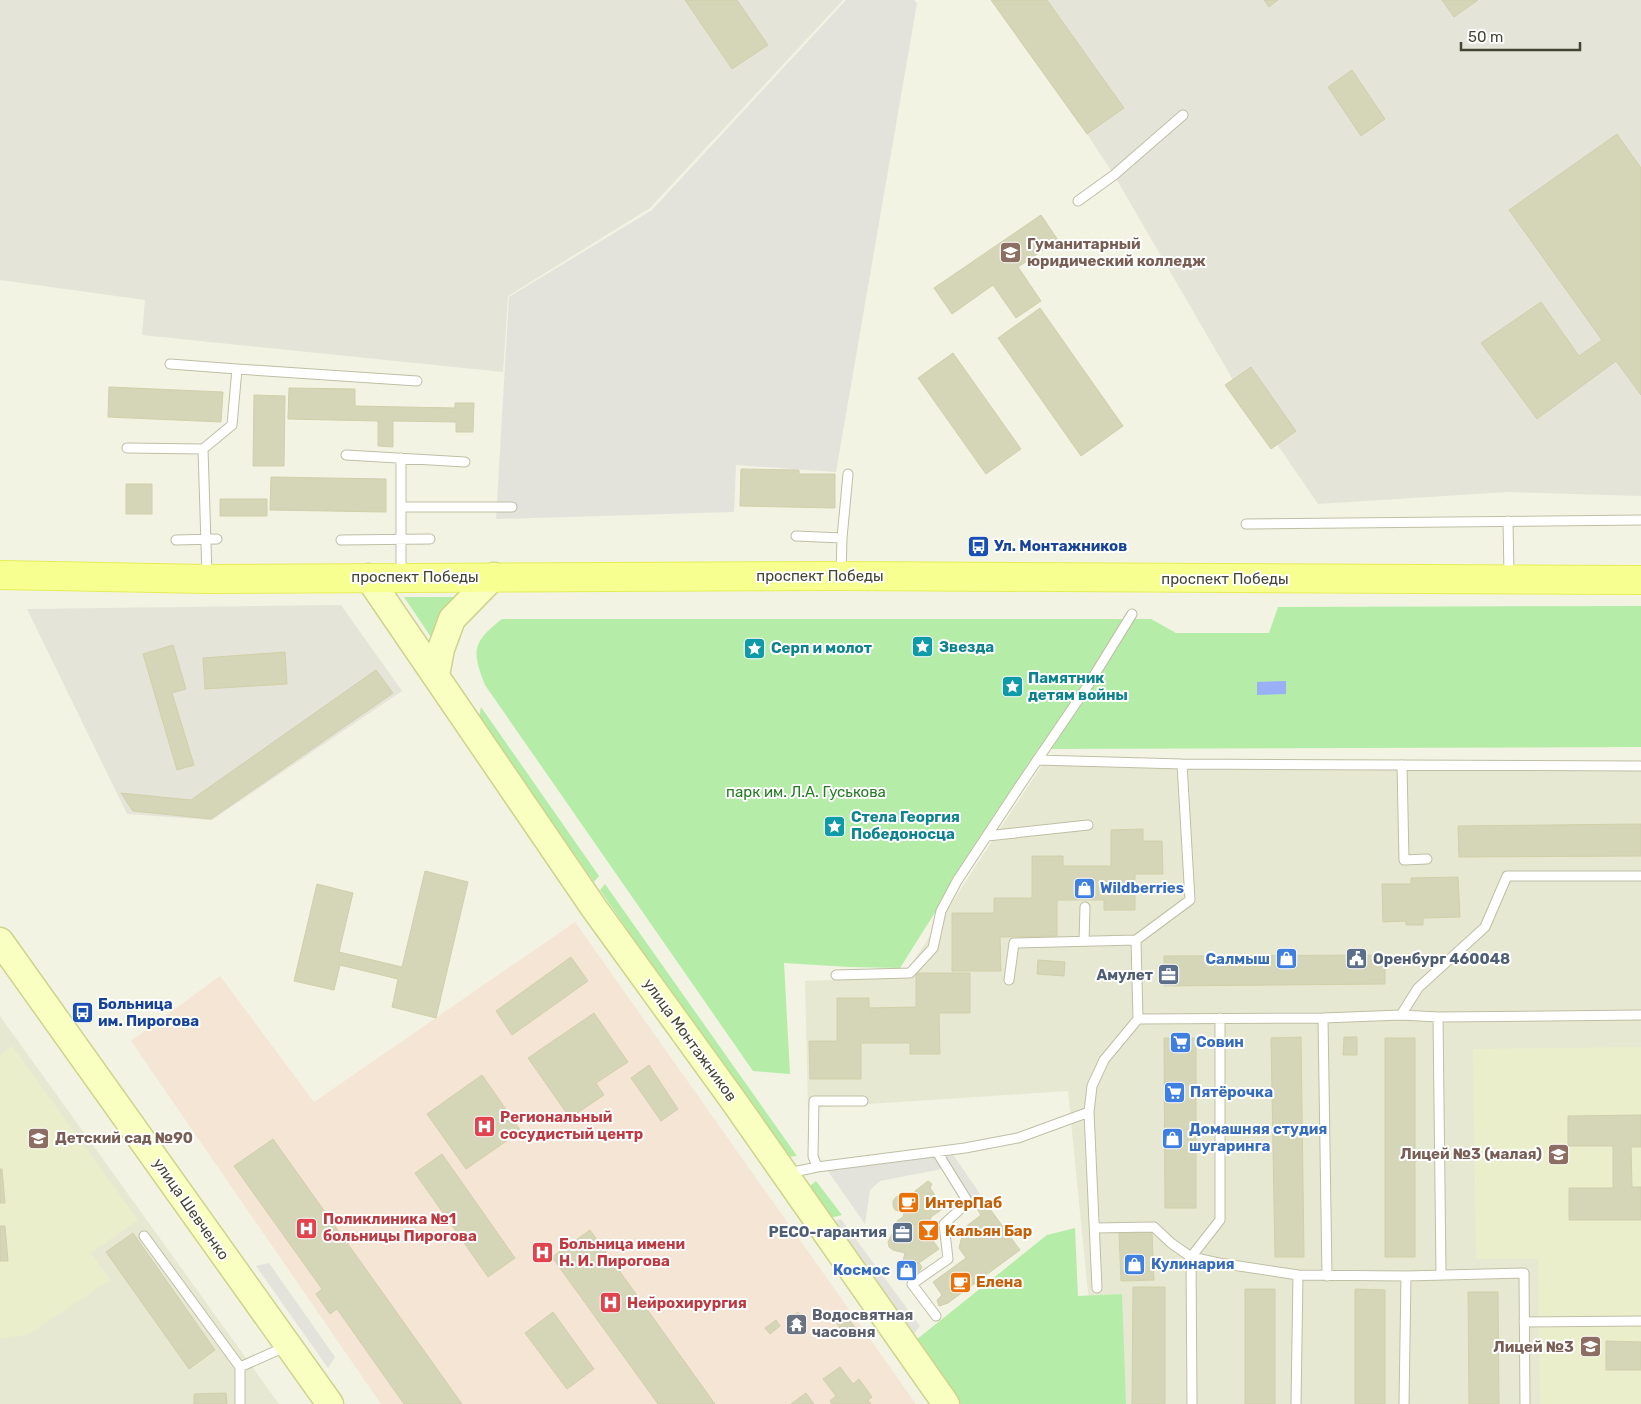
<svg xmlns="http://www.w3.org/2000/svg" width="1641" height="1404" font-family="Rubik,sans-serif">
<rect width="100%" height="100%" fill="#f2f3e3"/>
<!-- residential -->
<path fill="#e7e8d1" d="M1042 765 1641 770V1404H1099L1068 1091 808 1108 805 981 903 977Z
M0 1016 279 1404H0Z"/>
<!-- industrial -->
<path fill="#e5e4d8" d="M0 0H843L650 208 508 296 503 372 142 335 145 300 0 280Z
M991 0H1641V496L1508 492 1318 504 1233 380 1114 175 1087 134Z
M341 605 402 691 212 820 127 814 27 609Z"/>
<!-- education -->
<path fill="#ebeecb" d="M12 1046 138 1220 91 1253 110 1280 27 1335 0 1338V1055Z
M1641 1047V1404H1540L1538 1259H1476L1473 1049Z"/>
<!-- medical -->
<path fill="#f5e5d5" d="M575 922 916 1404H381L131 1041 220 976 314 1102Z"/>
<!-- green -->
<path fill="#b5eca8" d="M404 597H455L439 616 431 637Z
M1641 606V747L1038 749 900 968 850 967 784 963 790 1074 753 1071 485 685C471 650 473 642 502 619H1151L1176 633H1269L1278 607Z
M481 707 599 876 594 882 479 717Z
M605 884 797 1156 788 1157 784 1156 600 890Z
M816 1181 842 1215 830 1218 809 1192 811 1185Z
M1075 1228 1078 1296 1122 1294 1126 1404H961L916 1340 1047 1235Z"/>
<!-- parking -->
<path fill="#e3e3dc" d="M846 0H914L917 3 836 472 736 465 734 512 496 519 509 297 652 210Z
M950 1150 980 1194 968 1202 947 1168 880 1181 870 1190 865 1224 825 1167Z
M841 1219 920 1326 905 1345 821 1225Z
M269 1263 335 1357 328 1368 256 1266Z"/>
<!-- water -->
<path fill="#99aff6" d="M1286 681V694L1257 695V682Z"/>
<!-- building -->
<path fill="#d5d5b7" stroke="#d1d0aa" d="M685 0H737L768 45 732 69Z
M991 0H1047L1124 108 1087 134Z
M1264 0H1278L1269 7Z
M1442 0H1478L1454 17Z
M1352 70 1385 119 1361 136 1328 87Z
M1617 134 1641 168V395L1616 361 1537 419 1481 343 1541 302 1579 356 1602 340 1509 210Z
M1041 215 1058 240 1018 267 1041 301 1016 318 993 285 952 314 934 288Z
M1040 308 1123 426 1081 456 998 338Z
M953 353 1021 449 986 474 918 378Z
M1251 367 1296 431 1271 449 1225 385Z
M109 387 223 392 221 422 108 417Z
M289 388 355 389V406L455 408V403H474L473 432H456V422L393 421V447L378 446V421L288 419Z
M254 395 285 396 284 466H253Z
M741 469 799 470V474H835V508L740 506Z
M271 477 386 479V512L270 510Z
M126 484H152V514H126Z
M220 499H267V516H220Z
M173 645 186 689 172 693 194 765 177 770 143 654Z
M285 652 287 684 205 689 203 658Z
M376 670 393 693 211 819 133 811 121 793 191 800Z
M1641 824V856L1459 857 1458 826Z
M1143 829V841H1162L1163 874H1135V910H1104V900H1057V936L1000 937 1001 971H952V913H994V898H1032V856H1063V866H1111V830Z
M425 871 468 882 436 1018 392 1007 398 979 340 965 334 990 294 981 317 884 353 893 339 952 402 967Z
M1458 877 1460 917 1423 918V925H1406V921L1383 922 1382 884H1411V878Z
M1385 955V984L1164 986V956Z
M571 957 588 981 512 1035 496 1011Z
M1038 960 1065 962 1064 976 1037 974Z
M916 973H970V1013H939L940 1054H910V1043H861V1079H810L809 1041H837V998H869V1008L916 1007Z
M594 1013 628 1062 596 1083 604 1095 570 1118 528 1058Z
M1301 1037 1304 1257H1275L1271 1038Z
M1344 1037H1357V1055H1343Z
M1164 1038H1196V1208H1165Z
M1385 1038H1415V1257H1385Z
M649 1065 678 1109 661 1121 631 1078Z
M482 1075 521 1131 466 1169 427 1114Z
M1641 1115V1147H1631L1632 1187H1641V1220H1569V1188H1613V1146H1568V1116Z
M273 1139 462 1404H404L337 1309 330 1314 316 1294 322 1289 234 1166Z
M442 1154 515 1258 488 1277 415 1173Z
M0 1169H2L5 1203H0Z
M928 1181 932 1184 930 1188 944 1208 931 1217 928 1234 939 1249 919 1263 922 1267 919 1272H915L907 1261H903L905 1253 893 1250 889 1247 888 1242 892 1234 900 1233 901 1227 897 1221 903 1217 904 1213 895 1210 893 1206V1201L896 1197 901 1195 914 1197 915 1191Z
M981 1204 988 1210 990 1209 1020 1250 948 1303 939 1306 937 1300 942 1295 933 1282 966 1258 959 1248 964 1228 981 1215 977 1209 979 1205Z
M0 1226H5L8 1261H0Z
M590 1230 715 1404H658L552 1257Z
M1152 1232 1154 1280 1121 1281 1119 1233Z
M133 1233 215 1350 189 1369 106 1252Z
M907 1264 912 1270 905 1275 900 1269Z
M1133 1287H1165V1404H1132Z
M1245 1289H1275V1404H1245Z
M1355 1289 1385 1290V1404H1355Z
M1468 1292H1498L1499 1404H1469Z
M553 1312 594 1369 567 1389 525 1333Z
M798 1312 807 1324 796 1333 786 1320Z
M845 1314 856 1329 846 1336 835 1321Z
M776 1320 780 1326 770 1334 765 1328Z
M1606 1341 1641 1342V1370H1606Z
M840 1367 853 1384 859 1379 872 1397 868 1400 871 1404H832L830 1401 836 1396 823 1379Z
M226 1393 227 1404H194V1394Z
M806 1393 814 1404H791Z"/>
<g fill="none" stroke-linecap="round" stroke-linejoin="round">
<defs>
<path id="lane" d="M1078 201 1114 175 1183 115
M170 364 237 369
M127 448 203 449
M346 455 465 462
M401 507H512
M1508 521 1509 576
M1246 524 1641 520
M796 536 842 538
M176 540 217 539
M341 540 430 539
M401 574V458
M841 574 842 538 848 474
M207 576 203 449 232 425 237 369 417 381
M1037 760 1182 764 1641 766
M1402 765 1404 860 1427 859
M987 836 1088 825
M1084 941 1085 907
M836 975 910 973 933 948 941 911 957 881 1021 784 1087 687 1132 614
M1009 980 1014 943 1136 940 1190 900 1182 764
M1401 1015 1418 988 1485 927 1507 876H1641
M1438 1017 1441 1273
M1323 1018 1327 1276
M1138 1019 1323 1018 1401 1015 1438 1017 1641 1015
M1089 1112 1097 1288
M817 1167 813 1156 814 1101H863
M789 1173 817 1167 965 1148 1018 1138 1089 1112 1092 1086 1104 1060 1138 1019 1136 940
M1095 1228 1154 1227 1171 1243 1191 1257 1219 1263 1298 1275 1406 1276 1524 1273 1525 1404
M144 1236 240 1367V1404
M936 1316 912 1284 948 1259 944 1224 968 1202 937 1152
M1524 1322 1641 1321
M240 1367 285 1347
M1192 1404 1191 1257 1220 1220V1018
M1296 1404 1298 1275
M1404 1404 1406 1276"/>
<path id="secondary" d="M368 577 594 908 733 1100 946 1404
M436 675 441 649 452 619 494 576
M0 941 330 1404"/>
<path id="primary" d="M0 575 207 579 841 576 1641 580"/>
</defs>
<!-- lane casing -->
<use href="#lane" stroke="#bfbfa5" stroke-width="11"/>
<!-- secondary casing -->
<use href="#secondary" stroke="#cdd48c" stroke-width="29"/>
<!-- primary casing -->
<use href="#primary" stroke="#e5ee57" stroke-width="30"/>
<!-- lane -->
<use href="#lane" stroke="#fff" stroke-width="9"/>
<!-- secondary -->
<use href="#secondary" stroke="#f8ffc1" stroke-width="26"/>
<!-- primary -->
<use href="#primary" stroke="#f7ff90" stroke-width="28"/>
</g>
<!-- icons -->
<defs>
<symbol id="university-square" viewBox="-11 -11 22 22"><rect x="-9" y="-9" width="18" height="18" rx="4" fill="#8d6e63" stroke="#fff"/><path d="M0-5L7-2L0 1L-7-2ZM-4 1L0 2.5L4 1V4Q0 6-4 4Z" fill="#fff"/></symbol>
<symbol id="bus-square" viewBox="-11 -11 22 22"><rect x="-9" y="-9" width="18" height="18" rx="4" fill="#1a4fb4" stroke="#fff"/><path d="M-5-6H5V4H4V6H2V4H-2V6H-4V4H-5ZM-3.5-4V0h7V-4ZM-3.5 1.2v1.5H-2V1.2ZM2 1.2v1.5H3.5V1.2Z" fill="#fff"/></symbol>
<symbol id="sight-square" viewBox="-11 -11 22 22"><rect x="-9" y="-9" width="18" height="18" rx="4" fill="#0f9aa8" stroke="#fff"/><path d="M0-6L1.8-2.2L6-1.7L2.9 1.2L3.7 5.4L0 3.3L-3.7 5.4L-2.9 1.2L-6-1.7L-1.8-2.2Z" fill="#fff"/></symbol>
<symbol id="shop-square" viewBox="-11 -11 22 22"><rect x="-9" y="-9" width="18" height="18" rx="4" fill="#3f7fe0" stroke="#fff"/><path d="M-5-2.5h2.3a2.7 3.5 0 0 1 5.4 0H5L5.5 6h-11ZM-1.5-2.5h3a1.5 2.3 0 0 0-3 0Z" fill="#fff"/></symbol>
<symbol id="civic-square" viewBox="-11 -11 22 22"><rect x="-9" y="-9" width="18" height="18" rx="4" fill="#5c6f8a" stroke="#fff"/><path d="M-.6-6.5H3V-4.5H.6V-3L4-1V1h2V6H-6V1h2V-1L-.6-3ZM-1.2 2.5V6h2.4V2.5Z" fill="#fff"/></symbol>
<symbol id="office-square" viewBox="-11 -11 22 22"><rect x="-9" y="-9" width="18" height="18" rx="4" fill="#5c6f8a" stroke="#fff"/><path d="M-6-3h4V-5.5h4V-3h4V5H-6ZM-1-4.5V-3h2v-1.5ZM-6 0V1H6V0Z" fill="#fff"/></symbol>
<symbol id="supermarket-square" viewBox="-11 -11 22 22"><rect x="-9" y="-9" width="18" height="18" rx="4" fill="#3f7fe0" stroke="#fff"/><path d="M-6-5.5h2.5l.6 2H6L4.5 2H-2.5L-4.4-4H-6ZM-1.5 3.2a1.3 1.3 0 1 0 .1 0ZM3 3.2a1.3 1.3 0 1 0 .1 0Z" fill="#fff"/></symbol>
<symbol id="hospital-square" viewBox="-11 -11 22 22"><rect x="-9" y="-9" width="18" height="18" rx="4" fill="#e0444e" stroke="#fff"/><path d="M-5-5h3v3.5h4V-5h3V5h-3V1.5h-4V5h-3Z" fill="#fff"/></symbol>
<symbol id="school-square" viewBox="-11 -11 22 22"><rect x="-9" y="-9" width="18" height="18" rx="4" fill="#8d6e63" stroke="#fff"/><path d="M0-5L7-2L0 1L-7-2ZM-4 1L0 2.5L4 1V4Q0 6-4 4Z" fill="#fff"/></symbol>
<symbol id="cafe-square" viewBox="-11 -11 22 22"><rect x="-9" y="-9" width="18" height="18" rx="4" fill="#e8710a" stroke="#fff"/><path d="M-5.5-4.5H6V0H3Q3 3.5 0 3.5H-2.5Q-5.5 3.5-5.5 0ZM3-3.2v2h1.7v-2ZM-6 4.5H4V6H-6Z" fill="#fff"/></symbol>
<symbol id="bar-square" viewBox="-11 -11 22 22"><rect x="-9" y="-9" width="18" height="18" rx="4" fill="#e8710a" stroke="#fff"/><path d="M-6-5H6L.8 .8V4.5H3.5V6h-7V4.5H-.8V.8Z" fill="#fff"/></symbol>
<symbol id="temple-square" viewBox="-11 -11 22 22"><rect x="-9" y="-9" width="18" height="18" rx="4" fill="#6b7280" stroke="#fff"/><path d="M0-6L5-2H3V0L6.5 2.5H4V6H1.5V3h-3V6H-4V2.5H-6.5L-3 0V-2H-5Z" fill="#fff"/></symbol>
</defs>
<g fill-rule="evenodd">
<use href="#university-square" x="998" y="240" width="25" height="25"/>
<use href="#bus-square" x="966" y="534" width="25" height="25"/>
<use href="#sight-square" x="910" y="634" width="25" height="25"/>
<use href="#sight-square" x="742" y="636" width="25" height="25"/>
<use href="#sight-square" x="1000" y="674" width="25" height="25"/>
<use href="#sight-square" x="822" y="814" width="25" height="25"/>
<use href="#shop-square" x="1072" y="876" width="25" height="25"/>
<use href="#shop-square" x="1274" y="946" width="25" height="25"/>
<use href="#civic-square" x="1344" y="946" width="25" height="25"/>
<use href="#office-square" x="1156" y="962" width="25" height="25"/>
<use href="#bus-square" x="70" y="1000" width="25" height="25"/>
<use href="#supermarket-square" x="1168" y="1030" width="25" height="25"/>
<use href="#supermarket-square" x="1162" y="1080" width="25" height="25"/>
<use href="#hospital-square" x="472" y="1114" width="25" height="25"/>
<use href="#school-square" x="26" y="1126" width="25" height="25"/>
<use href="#shop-square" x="1160" y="1126" width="25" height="25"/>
<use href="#school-square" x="1546" y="1142" width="25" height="25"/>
<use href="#cafe-square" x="896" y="1190" width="25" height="25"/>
<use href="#hospital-square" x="294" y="1216" width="25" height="25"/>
<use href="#bar-square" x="916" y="1218" width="25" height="25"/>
<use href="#office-square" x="890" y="1220" width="25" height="25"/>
<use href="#hospital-square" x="530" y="1240" width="25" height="25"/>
<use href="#shop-square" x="1122" y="1252" width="25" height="25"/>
<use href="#shop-square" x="894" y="1258" width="25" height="25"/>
<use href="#cafe-square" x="948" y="1270" width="25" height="25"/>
<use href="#hospital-square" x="598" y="1290" width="25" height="25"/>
<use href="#temple-square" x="784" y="1312" width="25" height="25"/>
<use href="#school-square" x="1578" y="1334" width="25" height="25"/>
</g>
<g text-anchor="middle" stroke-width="4" stroke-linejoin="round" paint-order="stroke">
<!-- education labels -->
<g font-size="15" font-weight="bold" fill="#785e54" stroke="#fff" text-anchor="start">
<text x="1027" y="249">Гуманитарный<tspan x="1027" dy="17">юридический колледж</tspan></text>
<text x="55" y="1143">Детский сад №90</text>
<text x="1542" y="1159" text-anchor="end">Лицей №3 (малая)</text>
<text x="1574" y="1352" text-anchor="end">Лицей №3</text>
</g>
<!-- transit labels -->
<g font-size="15" font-weight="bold" fill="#164399" stroke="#fff" text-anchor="start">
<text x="994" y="551">Ул. Монтажников</text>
<text x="98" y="1009">Больница<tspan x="98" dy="17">им. Пирогова</tspan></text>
</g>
<!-- street labels -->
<g font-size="15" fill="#454533" stroke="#fff">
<text x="820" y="581">проспект Победы</text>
<text x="415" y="582">проспект Победы</text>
<text x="1225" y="584">проспект Победы</text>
<text transform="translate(690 1040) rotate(54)" y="5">улица Монтажников</text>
<text transform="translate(191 1209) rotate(55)" y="5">улица Шевченко</text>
</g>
<!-- culture labels -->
<g font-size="15" font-weight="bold" fill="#0d838f" stroke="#fff" text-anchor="start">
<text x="939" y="652">Звезда</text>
<text x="771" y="653">Серп и молот</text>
<text x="1028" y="683">Памятник<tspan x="1028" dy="17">детям войны</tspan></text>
<text x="851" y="822">Стела Георгия<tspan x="851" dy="17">Победоносца</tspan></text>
</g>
<!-- park labels -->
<g font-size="15" fill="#247c22" stroke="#fff">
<text x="806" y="797">парк им. Л.А. Гуськова</text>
</g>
<!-- shop labels -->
<g font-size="15" font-weight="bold" fill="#366cbe" stroke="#fff" text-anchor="start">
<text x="1100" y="893">Wildberries</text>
<text x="1270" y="964" text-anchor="end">Салмыш</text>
<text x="1196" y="1047">Совин</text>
<text x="1190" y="1097">Пятёрочка</text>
<text x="1189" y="1134">Домашняя студия<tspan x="1189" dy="17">шугаринга</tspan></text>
<text x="1151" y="1269">Кулинария</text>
<text x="890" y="1275" text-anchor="end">Космос</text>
</g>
<!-- service labels -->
<g font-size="15" font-weight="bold" fill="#4e5e75" stroke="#fff" text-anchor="end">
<text x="1373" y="964" text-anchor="start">Оренбург 460048</text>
<text x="1153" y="980">Амулет</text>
<text x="887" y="1237">PECO-гарантия</text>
</g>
<!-- health labels -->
<g font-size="15" font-weight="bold" fill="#be3a42" stroke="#fff" text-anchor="start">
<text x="500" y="1122">Региональный<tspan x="500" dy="17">сосудистый центр</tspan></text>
<text x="323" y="1224">Поликлиника №1<tspan x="323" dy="17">больницы Пирогова</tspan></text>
<text x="559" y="1249">Больница имени<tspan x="559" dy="17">Н. И. Пирогова</tspan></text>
<text x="627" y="1308">Нейрохирургия</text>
</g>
<!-- food labels -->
<g font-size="15" font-weight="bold" fill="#c56008" stroke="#fff" text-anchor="start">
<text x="925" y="1208">ИнтерПаб</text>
<text x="945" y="1236">Кальян Бар</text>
<text x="976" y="1287">Елена</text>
</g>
<!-- worship labels -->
<g font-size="15" font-weight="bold" fill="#5b616d" stroke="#fff" text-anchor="start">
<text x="812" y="1320">Водосвятная<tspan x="812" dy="17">часовня</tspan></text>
</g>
</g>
<!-- scale -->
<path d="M1461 42v8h119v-8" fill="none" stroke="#454533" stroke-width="2.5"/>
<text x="1468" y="42" font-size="15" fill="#454533" stroke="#ffffff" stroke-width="4" paint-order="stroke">50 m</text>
</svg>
